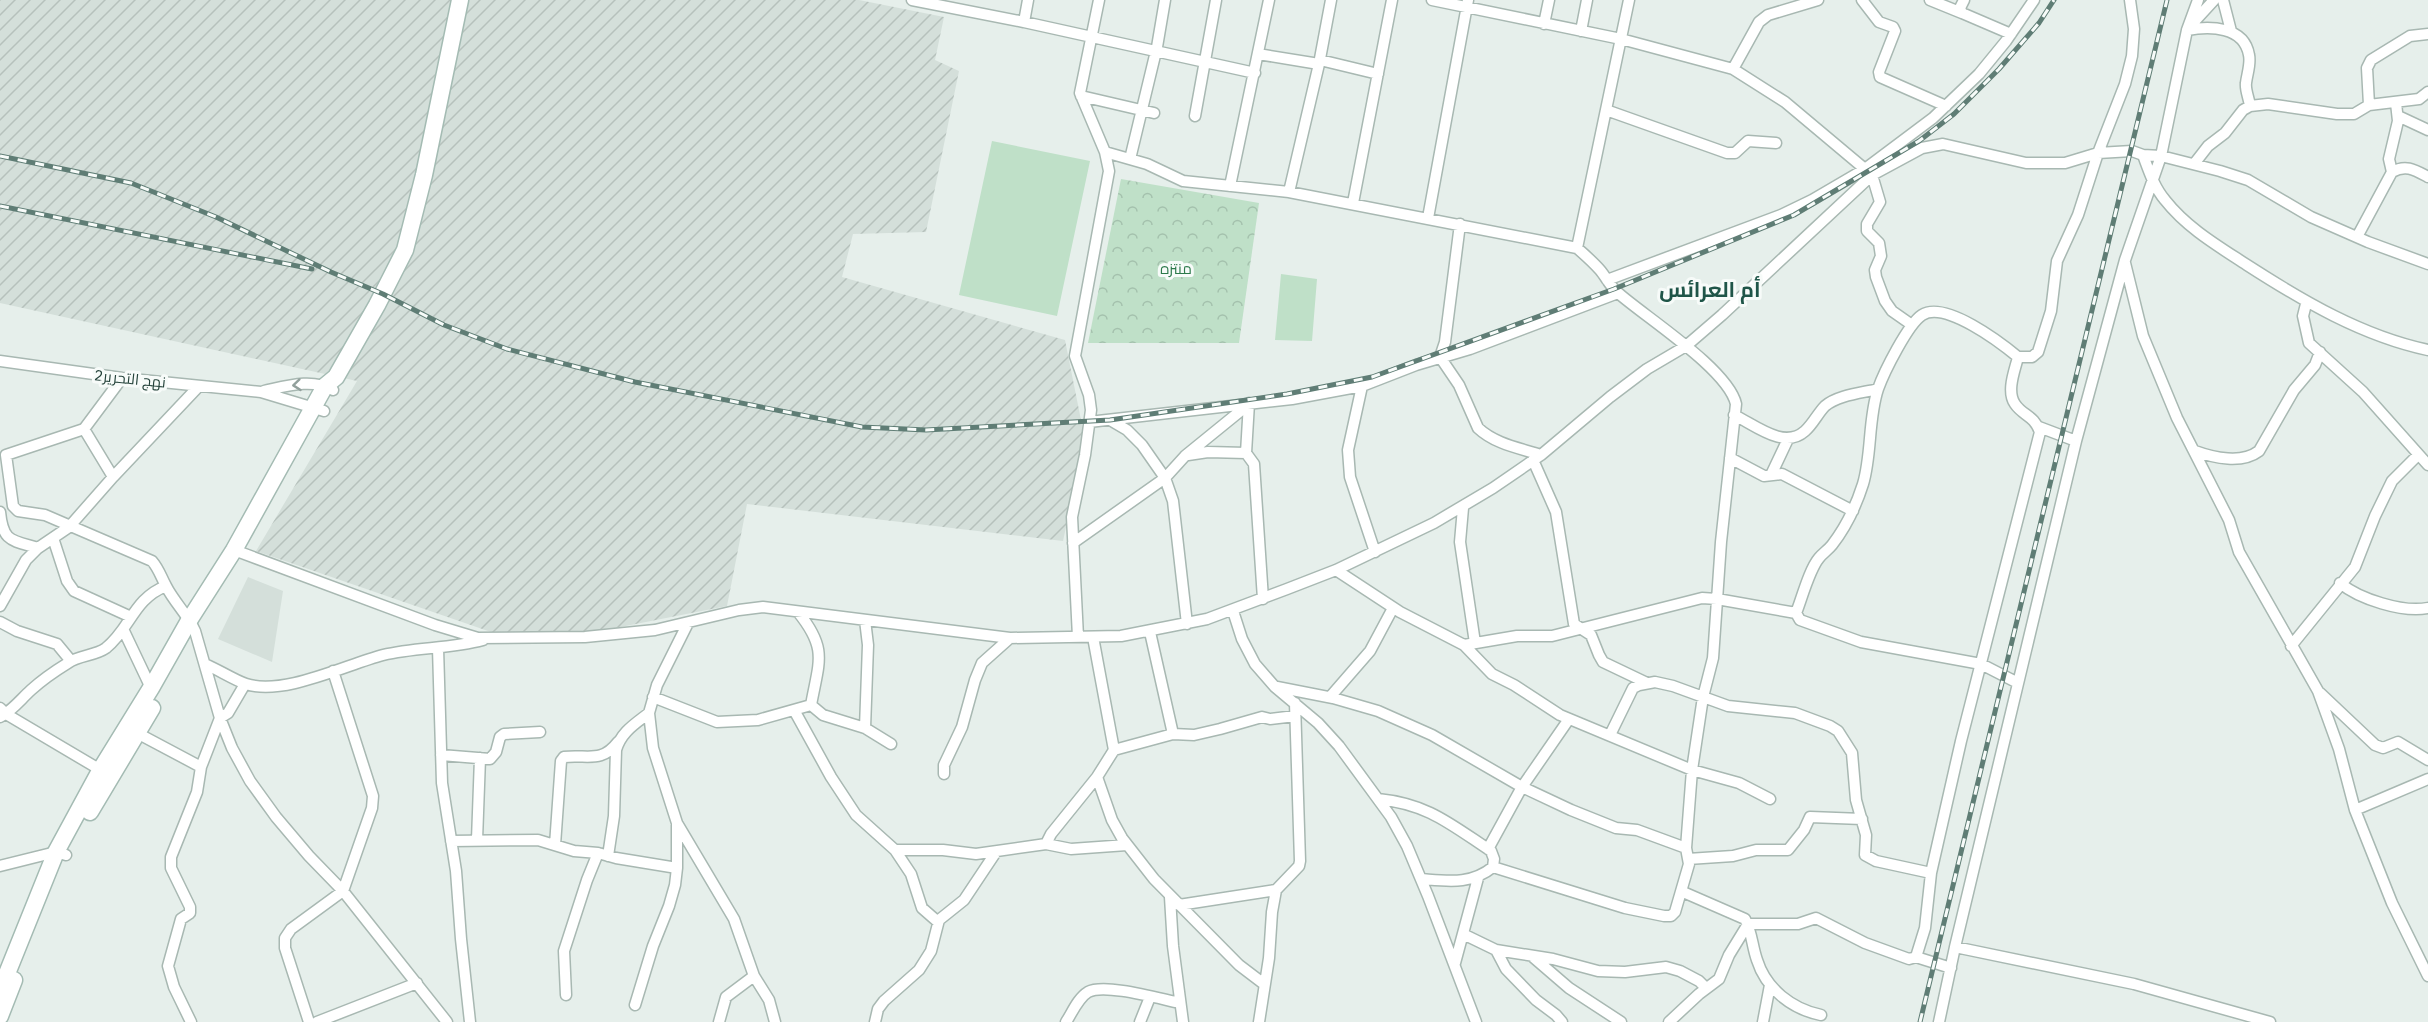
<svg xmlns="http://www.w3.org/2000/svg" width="2428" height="1022" font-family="'IBM Plex Sans',Cairo,sans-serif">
<defs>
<pattern id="industrial-furrows" width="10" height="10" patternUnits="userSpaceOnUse" patternTransform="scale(1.5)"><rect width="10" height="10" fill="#d4dfda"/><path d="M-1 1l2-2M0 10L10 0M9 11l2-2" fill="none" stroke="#b6c1bc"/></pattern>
<pattern id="park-crowns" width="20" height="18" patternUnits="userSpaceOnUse" patternTransform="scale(1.5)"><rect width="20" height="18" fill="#bfe0c8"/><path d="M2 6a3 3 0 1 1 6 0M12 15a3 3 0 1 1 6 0" fill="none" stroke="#a4c1ad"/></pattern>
</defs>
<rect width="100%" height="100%" fill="#e6efeb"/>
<!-- built -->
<path fill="#d4dfda" d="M248 577 283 591 272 662 218 639Z"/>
<!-- industrial -->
<path fill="url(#industrial-furrows)" d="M0 0H859L944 17 935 60 959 71 926 232 853 234 842 277 1065 340 1085 440 1063 541 747 504 727 606 585 634 491 632 256 551 357 381 0 303Z"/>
<!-- park -->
<path fill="url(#park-crowns)" d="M1121 179 1259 203 1239 343H1088Z"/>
<!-- pitch -->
<path fill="#bfe0c8" d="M992 141 1090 161 1057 316 959 295Z
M1281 274 1317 279 1312 341 1275 340Z"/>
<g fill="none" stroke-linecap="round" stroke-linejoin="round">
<defs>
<path id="street" d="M912 0 1024 22 1255 73
M1432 0 1621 39 1733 69 1785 102 1872 175 1880 202 1867 224V231L1879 243 1881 256 1875 270 1876 277 1885 301 1892 311 1912 325
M1862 0 1879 22 1893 27 1895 31 1879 72 1880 77 1946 106
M1930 0 1962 13
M1964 0 1960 8 1962 13 2011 34
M2223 0 2231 31
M1024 22 1028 0
M1544 24 1549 0
M2191 25 2214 0
M2187 30C2210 26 2244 26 2249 55 2251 64 2247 74 2246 83 2245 90 2249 98 2250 106
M1581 31 1587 0
M1258 54 1319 64
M1320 60 1378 74
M1733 69 1759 22 1768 15 1818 0
M1081 96 1154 113
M2369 105 2367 68 2371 60 2410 36 2428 34
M1606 110 1727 153H1735L1748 141 1776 143
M1195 116 1216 0
M2398 116 2428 130
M1105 152 1147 164 1183 181 1289 192 1577 248C1585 255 1593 262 1600 270 1606 277 1610 286 1617 292 1645 317 1728 369 1736 404L1721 542 1713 658 1703 697 1692 770 1686 848 1689 864 1675 912 1671 916H1664L1625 908 1493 867 1494 859 1491 851C1450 824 1428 804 1378 799
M2143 155C2149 171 2154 187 2165 200 2187 228 2218 246 2247 265 2303 301 2362 336 2428 350
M1130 159 1157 47 1165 0
M2194 164 2208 146 2225 133 2243 110 2250 106 2268 104 2337 114H2354L2369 105 2419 99 2428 92
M2392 172 2389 159 2398 121 2396 103
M1230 186 1269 0
M1289 192 1319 64 1331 0
M1353 203 1392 0
M1428 218 1468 0
M1460 224 1445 342 1440 357 1459 385 1478 428C1495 444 1519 448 1541 455
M2357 237 2392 172C2406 164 2415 170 2428 177
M1577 248 1629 0
M2125 263 2143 336 2177 418 2229 520 2239 552 2318 691 2339 749 2355 810 2392 903 2428 976
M1607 280 1781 215 1812 200 1865 169 1933 118 1979 74 2006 41 2034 0
M2306 304 2303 316 2309 343 2363 392 2428 465
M0 361 122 378 261 392 324 411
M122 378 84 429 6 455 13 506 18 511 45 515 152 561C159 569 161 577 166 586 174 602 188 615 195 631L220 718 232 748 250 781 276 817 309 856 343 891 447 1022
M1362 386 1348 450 1350 477 1375 552
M264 391C287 386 312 378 333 390
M1734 415C1755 425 1784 450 1805 431 1813 424 1818 413 1825 406 1838 395 1862 393 1878 389
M1110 420 1127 430 1142 445 1165 478 1173 501 1187 624
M1089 422 1292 399 1362 386 1416 365 1470 349 1618 293
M2039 427 2076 441
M84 429 113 477
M2195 451C2214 458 2242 464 2259 451L2294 390 2315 365 2320 352
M1246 453 1249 403
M1188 455 1208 452 1246 453 1254 464 1263 599
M1730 458 1764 476 1782 474 1853 511
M1533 460 1556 512 1574 624 1591 635 1599 655 1603 662 1647 683
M1771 475 1788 439
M1463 508 1460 542 1475 643
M0 512C3 542 11 540 38 548
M53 538 67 581 74 591 131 617
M1073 543 1165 478 1185 456 1249 404
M234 550 435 625 478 638 585 637 655 630 739 610 763 607 1010 638 1121 636 1207 619 1287 589 1336 570 1434 523 1493 488 1541 455 1610 397 1647 369 1686 346 1722 315 1872 175 1922 148 1943 144 2026 163H2065L2098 153 2132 151 2143 155 2161 156 2220 171 2248 180 2311 217 2368 242 2428 264
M1336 570 1400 612 1464 645 1492 674 1514 685 1560 715 1692 770 1739 783 1770 799
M2340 583C2359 599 2403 613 2428 608
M0 606 26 560 38 548 69 527 113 477 199 386
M1233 611 1242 639 1255 664 1275 687 1318 723 1339 746 1391 817 1407 846 1428 896 1476 1022
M798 612C828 649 819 661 811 705
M1796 613C1802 598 1809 570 1819 558 1823 553 1828 550 1832 545 1846 527 1856 506 1863 484 1872 454 1868 419 1878 389 1884 372 1908 324 1922 315 1945 300 2001 343 2018 357
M865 620 868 645 865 728
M0 622 17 631 57 644 71 661
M688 623 657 685 649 713 653 748 677 823 734 919 754 976 769 1000 775 1022
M123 629 151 688
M1150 632 1173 734
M1078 637 1072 517 1085 455 1091 410 1089 395 1075 356 1109 171 1105 152 1080 93 1099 0
M1093 637 1114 750
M1464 645 1517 636H1552L1702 598 1717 599 1796 613 1800 620 1861 642 1981 664 2018 683
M2291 646 2355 567 2375 516 2392 481 2418 455
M438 648 442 783 456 871 461 939 470 1022
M205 664C217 669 234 680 246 684 284 696 345 665 383 655 416 647 450 649 483 640
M1277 687 1333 698 1378 711 1432 735 1522 787 1571 810 1616 828 1637 830 1686 848
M2320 693 2375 745 2383 748 2398 742 2428 760
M653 697 717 722 758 720 811 705
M1330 697 1370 651 1393 608
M811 705 823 715 865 728 891 744
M0 708 6 714 104 772
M794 710 831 777 856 815 895 850H943L976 854 1046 844 1071 849 1127 845
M0 717C12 711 21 699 31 690 42 680 55 671 68 663 79 655 95 656 106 648 131 628 133 599 166 586
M137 733 201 767
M1610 735 1633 688 1639 685 1655 682 1673 686 1728 706 1795 713 1830 726 1838 731 1852 753 1856 800 1866 835 1865 855 1876 861 1931 873
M441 755 490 759 496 752 500 737 504 734 540 732
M944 774V765L962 727 975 680 982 663 1010 638
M1097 777 1112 820 1122 838 1154 879 1239 965 1264 984
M2355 810 2428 779
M477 840 480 758
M451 841 538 840 574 851 598 853 616 858 677 868
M1046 844 1051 834 1097 777 1114 750 1173 734 1194 735 1220 729 1262 717 1270 719 1295 716
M555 845 561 761 564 757C587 754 601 764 618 742
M1488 849 1522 787 1569 719
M895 850 911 874 922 908 938 922
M608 856 614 816 616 750C621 732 635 724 649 713
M1688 859 1733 856 1756 850H1788L1804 830 1810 817 1862 819
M0 866 56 852 66 855
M1421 879C1448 881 1471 885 1493 867
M1683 892 1745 919C1752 932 1752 946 1757 960 1766 989 1792 1009 1821 1015
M1170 897 1173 946 1183 1022
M1179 905 1276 890
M1463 934 1496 950 1506 969 1536 1000 1556 1015 1562 1022
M1955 947 2134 984 2270 1022
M1496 950 1553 959 1598 971 1625 972 1666 967 1680 971 1699 981 1706 988
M1533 957 1569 988 1621 1022
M1916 957 1951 968
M1455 963 1478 878
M566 995 564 951 587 880 598 853
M635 1005 653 946 669 906 675 885 677 868V823
M191 1022 174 987 168 966 181 919 190 913V907L171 868V857L197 792 201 767 220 718 228 713 245 684
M309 1022 285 948V938L291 929 343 891 372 808 373 796 333 671
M317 1022 417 983
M719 1022 726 997 754 976
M875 1022 878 1009 884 1001 919 970 931 951 939 920 964 900 996 852
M1066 1022C1072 1013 1078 998 1088 992 1105 983 1160 999 1180 1003
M1140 1022 1150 997
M1259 1022 1269 958 1272 912 1276 890 1299 866 1300 861 1295 703
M1669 1022 1699 994 1719 979 1729 955 1748 924H1798L1816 918 1865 943 1909 959 1916 957 1925 928 1931 873 1961 741 2040 432C2034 415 2023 416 2015 404 2006 391 2015 370 2018 357H2032L2038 352 2051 311 2057 261 2078 215 2098 153 2125 84 2132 56 2134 29 2130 0
M1763 1022 1770 985
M1939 1022 1955 947 2076 441 2125 260 2161 156 2187 30 2198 0"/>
<path id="secondary" d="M90 812 152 708
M0 991 56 852 101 769 151 688 190 619 234 550 325 386 336 377 377 305 405 250 424 175 460 0
M0 1016 14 980"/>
</defs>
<!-- street casing -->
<use href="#street" stroke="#a8b8b2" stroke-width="13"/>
<!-- secondary casing -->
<use href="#secondary" stroke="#a4bbb3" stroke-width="19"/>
<!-- street -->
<use href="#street" stroke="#fff" stroke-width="10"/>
<!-- secondary -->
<use href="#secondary" stroke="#fff" stroke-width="16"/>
<defs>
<path id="rail" d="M0 156 131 183 216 217 331 272 383 294 444 325 507 349 635 382 862 427 926 430 1110 420 1287 394 1372 377 1614 289 1794 215 1919 141 1954 114 1999 69 2039 23 2054 0
M0 206 312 269
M1920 1022 2167 0"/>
</defs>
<!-- rail casing -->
<use href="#rail" stroke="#5f7d75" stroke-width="5"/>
<!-- rail -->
<use href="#rail" stroke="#f7fbf9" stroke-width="3" stroke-dasharray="9" stroke-linecap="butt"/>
</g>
<!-- one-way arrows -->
<defs><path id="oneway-chevron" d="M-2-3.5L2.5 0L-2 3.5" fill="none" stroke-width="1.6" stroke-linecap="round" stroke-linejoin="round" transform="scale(1.5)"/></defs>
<use stroke="#92a09c" href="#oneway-chevron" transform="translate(297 385) rotate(174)"/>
<g text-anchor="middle" stroke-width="6" stroke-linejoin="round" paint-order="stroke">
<!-- park labels -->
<g font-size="15" fill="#2d7a4b" stroke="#f7fbf9">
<text x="1176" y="274">منتزه</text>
</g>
<!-- street labels -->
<g font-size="15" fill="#24423a" stroke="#f7fbf9">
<text transform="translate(130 379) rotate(6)" y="5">نهج التحرير2</text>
</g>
<!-- district labels -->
<g font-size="21" font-weight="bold" fill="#1f5548" stroke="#f7fbf9">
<text x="1710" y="297">أم العرائس</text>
</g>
</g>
</svg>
